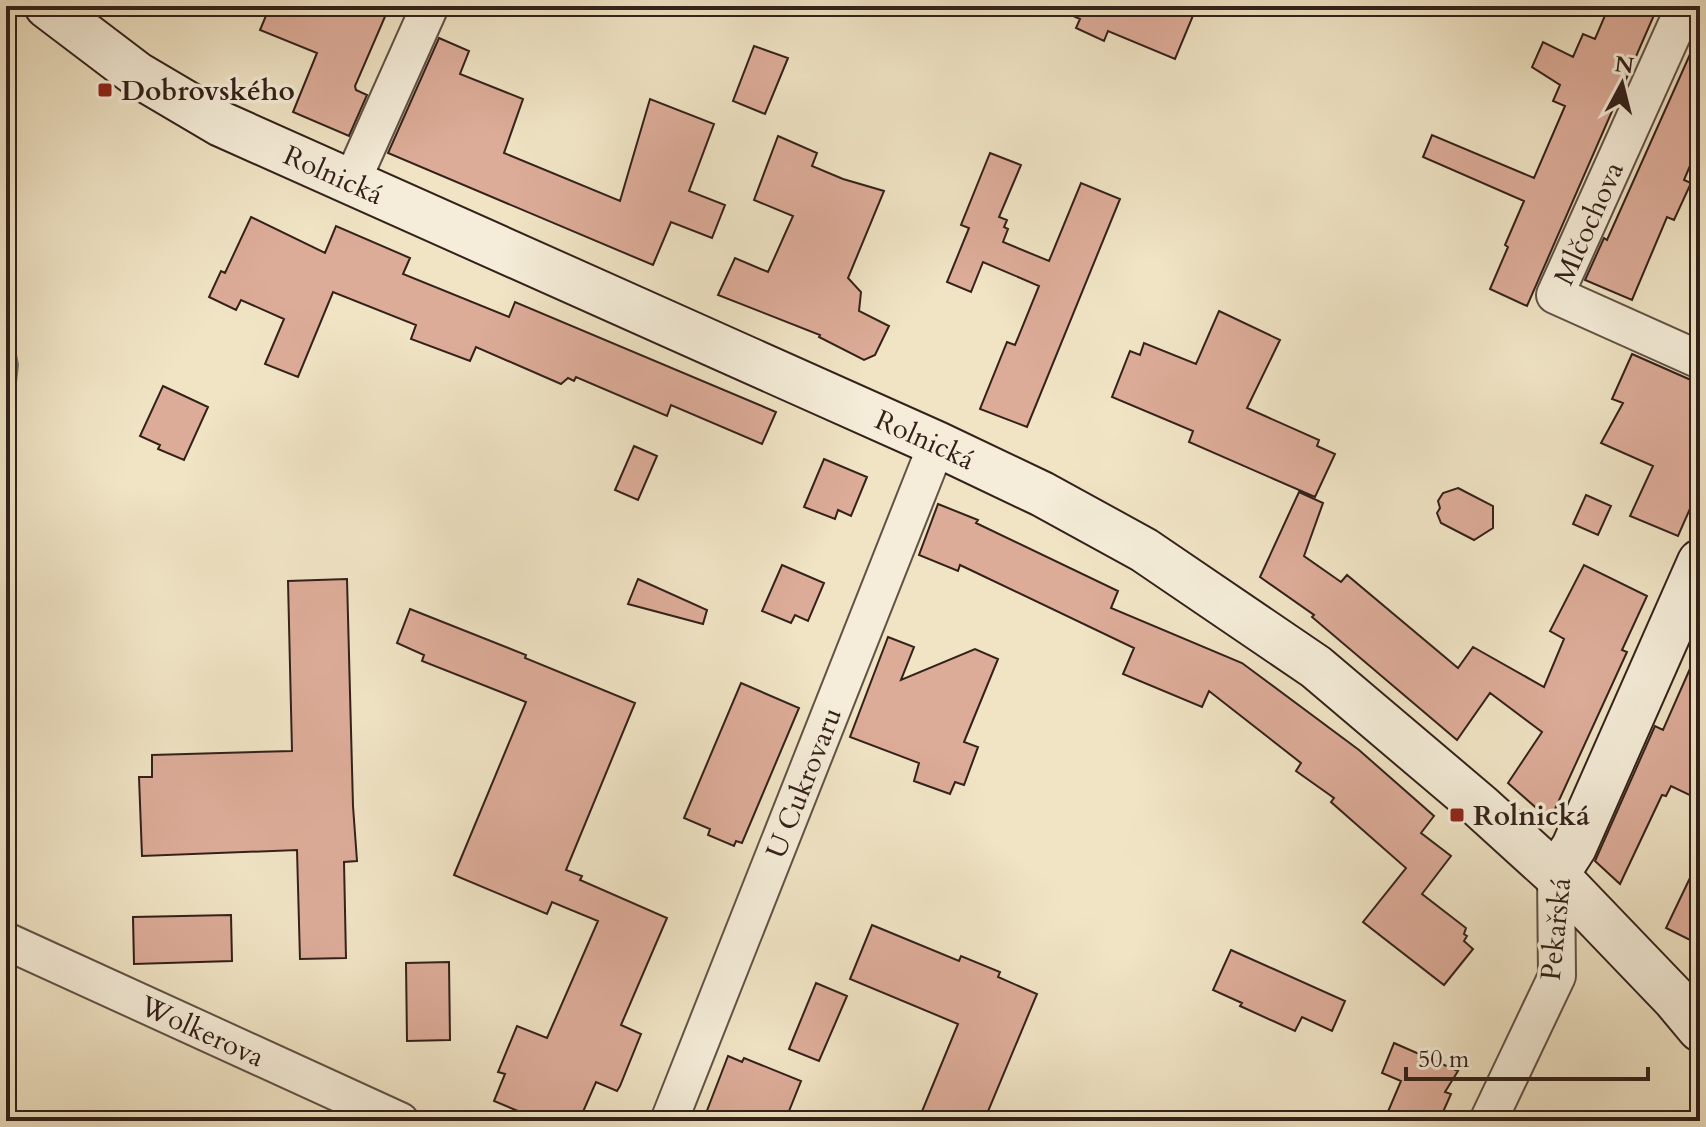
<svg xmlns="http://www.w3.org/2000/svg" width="1706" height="1127" font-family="Cardo,serif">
<rect width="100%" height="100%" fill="#f0e4c5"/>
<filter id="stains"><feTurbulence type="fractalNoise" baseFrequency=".0025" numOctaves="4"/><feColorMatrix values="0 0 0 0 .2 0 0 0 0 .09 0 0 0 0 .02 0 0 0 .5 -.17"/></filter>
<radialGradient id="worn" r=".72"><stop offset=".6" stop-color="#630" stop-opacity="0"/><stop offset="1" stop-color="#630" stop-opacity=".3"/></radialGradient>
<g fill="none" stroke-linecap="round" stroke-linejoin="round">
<!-- stream -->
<path stroke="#737e7c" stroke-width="10" d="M6 325 14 365 6 434"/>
</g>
<!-- building -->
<path fill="#ddac99" stroke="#33211a" stroke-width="2" d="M270 6H373L387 12 355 86 356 90 367 95 349 136 293 112 317 53 260 30Z
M1051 6H1197L1175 59 1108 31 1104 41 1076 28 1080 19Z
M1609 6H1658L1527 306 1490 289 1508 247 1505 245 1524 201 1423 157 1432 135 1534 178 1565 106 1553 101 1560 85 1532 67 1543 42 1573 57 1583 34 1595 39Z
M1700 32V142L1684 180 1691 183 1674 220 1667 217 1632 300 1585 280 1604 238 1607 240Z
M439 38 469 51 460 74 523 99 504 153 620 201 650 99 714 124 689 191 725 205 712 238 671 222 653 265 388 153Z
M754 46 788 58 765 114 733 101Z
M778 136 817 153 812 166 843 179 884 191 848 278 861 292 859 311 889 326 875 355 864 360 819 337 820 335 718 295 735 258 768 272 793 216 754 200Z
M990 153 1021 165 999 217 1007 220 1004 227 1008 229 1003 242 1049 261 1081 183 1120 199 1027 427 980 409 1007 342 1015 345 1039 286 983 262 971 292 947 282 969 228 961 225Z
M251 217 325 253 336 226 410 258 403 274 509 317 515 302 776 412 762 444 671 405 667 416 576 377 574 381 568 378 561 384 476 347 470 361 411 339 416 325 333 292 298 377 265 364 284 319 241 300 236 310 209 297 221 271 225 273Z
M1219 311 1280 340 1247 408 1319 440 1317 446 1335 454 1315 497 1189 442 1193 431 1112 397 1130 351 1140 355 1144 343 1196 364Z
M1632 354 1700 384V486L1678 536 1630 516 1653 466 1601 443 1623 403 1612 399Z
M163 386 208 407 184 460 158 449 160 445 140 436Z
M634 446 657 456 638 500 615 490Z
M824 459 867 477 851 516 838 510 835 519 804 507Z
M1458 488 1493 506V528L1474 540 1441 523 1437 513 1440 508 1438 501 1443 493Z
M1299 492 1323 503 1304 556 1341 582 1347 575 1458 668 1473 647 1544 687 1564 639 1550 631 1584 565 1647 596 1622 650 1627 652 1550 820 1508 783 1542 732 1490 693 1457 740 1312 617 1314 615 1260 577Z
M1586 495 1611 506 1598 535 1573 524Z
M938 504 978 520 976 523 1118 591 1111 608 1242 663 1359 750 1434 816 1421 833 1451 856 1422 894 1466 928 1464 934 1467 936 1464 941 1473 949 1444 985 1363 922 1406 868 1331 802 1334 798 1296 771 1301 763 1209 691 1202 707 1123 674 1134 648 960 565 958 571 919 555Z
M782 565 824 583 808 621 795 615 791 623 762 611Z
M347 579 353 806 357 861 344 862 346 958 300 959 297 850 142 856 139 777H152V755L292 751 288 581Z
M638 579 707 610 703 624 628 604Z
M410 609 526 655 525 658 635 703 566 870 582 876 580 880 667 918 621 1025 641 1034 620 1086 617 1091 596 1082 579 1121H542L494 1101 505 1074 498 1072 517 1026 547 1038 598 921 552 902 547 914 454 875 526 702 422 661 424 655 397 643Z
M888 637 914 647 901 680 975 649 998 659 964 742 978 747 964 785 955 782 950 794 914 781 919 763 850 737Z
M1700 646V800L1671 786 1666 796 1662 795 1620 884 1595 861 1655 726 1663 730Z
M741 683 799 708 742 843 736 841 734 846 708 835 710 829 684 818Z
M1700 857V945L1666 928Z
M231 915 232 961 134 964 133 917Z
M872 925 959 961 961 956 1000 972 998 977 1037 994 984 1121H918L958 1024 850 979Z
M1231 950 1345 1001 1332 1031 1302 1017 1295 1031 1240 1006 1242 1003 1213 990Z
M449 962 450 1040 407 1041 406 963Z
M816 983 847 996 819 1061 789 1049Z
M1394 1043 1458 1071 1445 1092 1451 1094 1439 1121H1384L1401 1081 1382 1073Z
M728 1056 742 1062 744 1058 801 1081 785 1121H703Z"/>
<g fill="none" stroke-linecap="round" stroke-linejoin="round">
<defs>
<g id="street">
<path d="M1685 6 1555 295 1700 360"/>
<path d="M351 183 430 6"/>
<path id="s1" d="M6 941 400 1121"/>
<path id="s2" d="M669 1121 937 444"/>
<path d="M1488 1121 1557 976 1556 875"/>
</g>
<g id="secondary">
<path id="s3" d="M47 6 138 75 221 124 937 444 1042 494 1144 550 1316 667 1480 806 1556 875 1675 999 1700 1029"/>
<path d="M1556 875 1574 847 1700 562"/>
</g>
</defs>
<!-- street casing -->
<use href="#street" stroke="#625245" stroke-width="40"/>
<!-- secondary casing -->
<use href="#secondary" stroke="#33211a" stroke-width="48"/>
<!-- street -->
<use href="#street" stroke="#f5edd9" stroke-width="36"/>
<!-- secondary -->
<use href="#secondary" stroke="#f5edd9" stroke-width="44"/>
</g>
<!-- markers -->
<g fill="#8f2418" stroke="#f5edd9" stroke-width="3">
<rect x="97" y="82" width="16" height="16" rx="4"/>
<rect x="1449" y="807" width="16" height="16" rx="4"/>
</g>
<g text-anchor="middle" stroke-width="7" stroke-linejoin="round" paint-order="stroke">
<!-- poi labels -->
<g font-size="28" font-weight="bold" fill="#33211a" stroke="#f5edd9" text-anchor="start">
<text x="121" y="100">Dobrovského</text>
<text x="1473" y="825">Rolnická</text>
</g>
<!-- street labels -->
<g font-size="28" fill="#33211a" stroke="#f5edd9">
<text dy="10" stroke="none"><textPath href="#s3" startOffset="334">Rolnická</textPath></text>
<text transform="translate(1588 223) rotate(-66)" y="10">Mlčochova</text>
<text dy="10" stroke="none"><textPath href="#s3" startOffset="982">Rolnická</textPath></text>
<text dy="10" stroke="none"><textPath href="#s2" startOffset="364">U Cukrovaru</textPath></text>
<text transform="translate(1555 929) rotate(-84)" y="10">Pekařská</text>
<text dy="10" stroke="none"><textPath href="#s1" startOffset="216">Wolkerova</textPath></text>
</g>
</g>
<!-- margin -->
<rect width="1706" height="1127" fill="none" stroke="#f0e4c5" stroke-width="32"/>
<rect x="8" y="8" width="1690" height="1111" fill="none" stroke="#33211a" stroke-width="4"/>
<rect x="16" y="16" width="1674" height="1095" fill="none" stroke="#33211a" stroke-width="2"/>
<!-- north arrow -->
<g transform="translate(1622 84) rotate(7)" stroke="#f5edd9" stroke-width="6" paint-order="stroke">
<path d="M0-6L14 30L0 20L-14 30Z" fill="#33211a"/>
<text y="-12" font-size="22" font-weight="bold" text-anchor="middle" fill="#33211a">N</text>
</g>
<!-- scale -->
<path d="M1406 1067v12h242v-12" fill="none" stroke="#33211a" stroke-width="4"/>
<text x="1418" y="1067" font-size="24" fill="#33211a" stroke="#f5edd9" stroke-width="6" paint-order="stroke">50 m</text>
<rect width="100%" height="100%" filter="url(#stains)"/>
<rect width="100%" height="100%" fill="url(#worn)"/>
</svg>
